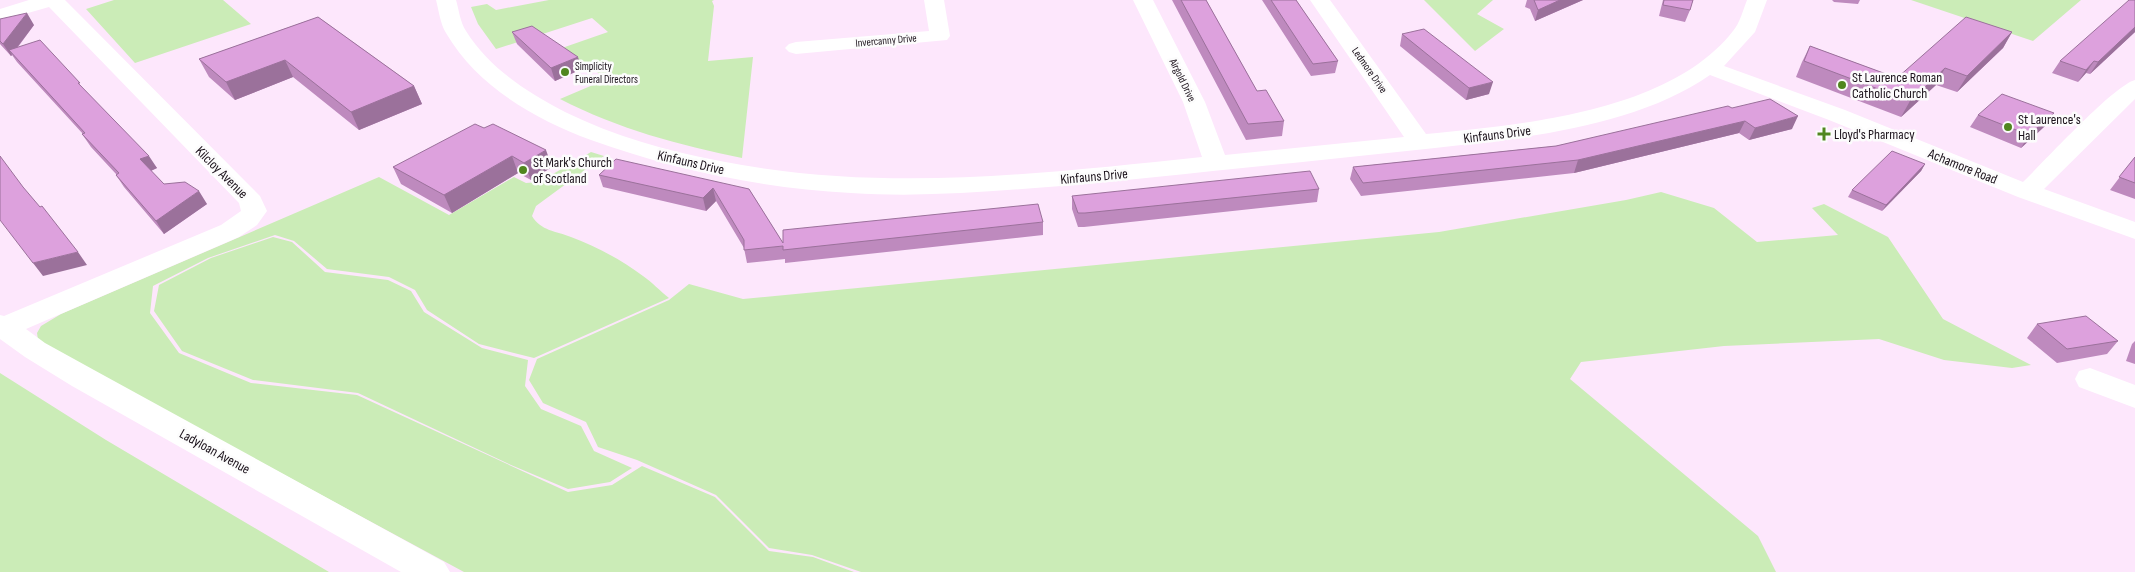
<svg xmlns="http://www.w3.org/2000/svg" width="2135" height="572" font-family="'Sofia Sans Condensed',sans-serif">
<rect width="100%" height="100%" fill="#fde7fc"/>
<!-- green -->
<path fill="#cbecb7" d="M114 0H223L251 24 135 63 86 9Z
M549 0H714L712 1 714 6 708 61 753 57 742 158C679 145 618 129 560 99L607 79 562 48 608 32 592 18 496 49 478 24 471 7 487 4 496 10Z
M1424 0H1493L1477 14 1504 29 1475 51Z
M1911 0H2081L2033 41Z
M591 152 604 156 536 206 532 216C541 231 556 231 571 237 595 246 622 260 643 276 652 282 660 291 669 298L534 358 479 344 427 310 415 290 389 277 327 269 294 241 275 235 208 258 153 286 150 313 179 353 251 383 357 395 568 492 612 485 642 466 715 497 769 551 813 557 854 572H464L51 349 38 340 37 333 41 326 61 314 379 177 449 215 514 177 526 183 539 182Z
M1661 192 1714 208 1757 242 1838 235 1812 208 1824 204 1888 237 1943 319 2031 365 2012 368 1944 360 1879 339 1724 346 1581 362 1570 379 1758 536 1776 572H861L812 555 769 548 716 495 637 460 598 447 586 422 543 403 529 380 537 359 669 300 689 284 743 299 1439 232 1626 200Z
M273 237 292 242 325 272 388 280 411 291 424 312 482 348 528 360 525 386 541 409 581 426 594 451 632 468 610 482 568 489 511 465 358 393 253 380 182 351 154 311 159 285 211 258Z
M0 373 106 440 329 572H0Z"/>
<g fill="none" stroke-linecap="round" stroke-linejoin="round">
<!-- minor -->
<path fill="#fff" fill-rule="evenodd" d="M29 0H65L260 196 267 211 257 225 239 237 26 329 45 343 94 370 444 562 450 572H401L72 386 25 357 0 339V315L4 316 221 225 241 211 239 203 49 7 0 21V9Z
M436 0H456C459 10 460 22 466 31 490 69 527 92 565 112 614 136 667 151 720 161 884 193 1038 174 1202 157L1183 102 1133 0H1153L1205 102 1225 155 1404 137 1310 0H1330L1426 134C1521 125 1670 112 1733 31 1740 23 1743 10 1747 0H1767L1755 32 1724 66 1845 110 2023 182C2044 162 2113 86 2135 80V99L2044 189 2135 222V239L2018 197 1829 120 1710 75C1635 127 1524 138 1435 148 1388 153 1340 158 1293 163 1207 171 1121 182 1035 188 974 193 912 197 851 193 762 188 674 170 591 140 534 119 477 86 446 33 440 23 439 11 436 0Z
M924 0H944L950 36 947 40 796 54 789 52 785 48 789 44 796 42 929 31Z
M2090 368 2135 385V408L2079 387 2075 379 2079 371Z"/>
</g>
<!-- wall -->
<path fill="#be8abe" d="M1172 0H1206L1257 91 1284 121 1282 136 1246 140Z
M1262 0H1296L1338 61 1335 73 1311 76Z
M1527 0H1583L1535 21 1530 9 1525 7Z
M1663 0H1693L1690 10 1685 22 1659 16Z
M1832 0H1860L1858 4 1834 2Z
M2135 0V32L2090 74 2086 73 2078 82 2052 73 2060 61Z
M318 17 414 86 422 104 359 130 293 77 235 100 209 77 199 59Z
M0 19 34 25 18 47 85 91 157 168 151 171 164 184 207 204 164 234 124 187 116 175V174L91 147 82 134H83L17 62 12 55 11 56 0 44Z
M512 32 582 69 555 81 517 44Z
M2012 32 2003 48 1957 92 1936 85 1901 117 1796 77 1802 62 1810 46 1897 78Z
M1402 34 1489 94 1466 100 1400 46Z
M1732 108 1792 129 1749 140 1739 133 1574 173 1361 196 1350 179 1353 167 1556 146Z
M2054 113 2045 126 2021 148 1970 127 1978 115Z
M484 128 552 167 531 180 518 173 452 213 401 184 393 167Z
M2135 157V199L2110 190Z
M1925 164 1921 171 1882 211 1848 197 1852 190Z
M599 175 749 189 783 243 1043 222V235L785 263V259L747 263 744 248 716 201 706 211 603 187Z
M1319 189 1317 202 1084 227H1078L1072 209V196Z
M2037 324 2118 341 2107 354 2057 363 2027 338Z
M2135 341V364L2126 361 2132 344Z"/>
<!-- shaded-wall -->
<path fill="#9b719b" d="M1560 0H1583L1535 21 1538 10Z
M27 13 34 25 12 54 9 50 12 55 11 56 3 44Z
M2135 27V32L2090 74 2098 62Z
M2012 32 2003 48 1957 92 1967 76Z
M578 57 582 69 555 81 551 68Z
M285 60 293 77 235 100 226 82Z
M2094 61 2086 73 2078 82 2086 70Z
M1945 68 1936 85 1901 117 1910 101Z
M1493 82 1489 94 1466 100 1469 88Z
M414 86 422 104 359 130 351 112Z
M2054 113 2045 126 2021 148 2029 135Z
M1798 116 1792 129 1749 140 1755 128Z
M1745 121 1739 133 1574 173 1578 160Z
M546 150 552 167 531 180 524 163Z
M149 156 157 168 148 172 140 159Z
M512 156 518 173 452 213 444 195Z
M1925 164 1921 171 1882 211 1886 205Z
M713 188 716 201 706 211 703 198Z
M199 191 207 204 164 234 156 221Z
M78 252 87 265 43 276 33 263Z"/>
<!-- building -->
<path fill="#dda1dd" stroke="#9b719b" d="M1181 0H1206L1257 91 1266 90 1284 121 1248 124Z
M1271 0H1296L1338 61 1313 64Z
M1534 0H1560L1538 10Z
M1664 0H1693L1690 10 1663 5Z
M2129 0H2135V27L2098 62 2094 61 2086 70 2060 61Z
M27 13 3 44 0 41V19Z
M318 17 414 86 351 112 285 60 226 82 199 59Z
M1966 17 2012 32 1967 76 1945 68 1910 101 1804 61 1810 46 1897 78Z
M532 26 578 57 551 68 512 32Z
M1424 29 1493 82 1469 88 1402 34Z
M40 40 80 83H78L149 156 140 159 164 184 185 182 199 191 156 221 116 175 119 173 82 134 85 133 9 50Z
M2002 94 2054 113 2029 135 1978 115Z
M1770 99 1798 116 1755 128 1745 121 1578 160 1363 183 1353 167 1556 146 1728 106 1732 108Z
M475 124 484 128 493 124 546 150 524 163 512 156 444 195 393 167Z
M1892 151 1925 164 1886 205 1852 190Z
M0 156 23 187 40 207 42 206 78 252 33 263 0 220Z
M2135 157V183L2119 177Z
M616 159 749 189 783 243V230L1038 204 1043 222 783 250V246L744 250V240L713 188 703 198 599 175Z
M1310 171 1319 189 1085 213H1078L1072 196Z
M2086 316 2118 341 2067 349 2037 324Z"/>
<!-- markers -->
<g fill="#50861f" stroke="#fcfcfc" stroke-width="2">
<circle cx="565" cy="72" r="5"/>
<circle cx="1842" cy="85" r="5"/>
<circle cx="2008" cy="127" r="5"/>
<path d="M1821.5 126.5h5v5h5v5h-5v5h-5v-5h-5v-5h5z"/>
<circle cx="523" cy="170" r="5"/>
</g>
<g text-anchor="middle" stroke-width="5" stroke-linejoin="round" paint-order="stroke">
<!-- far-street labels -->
<g font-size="11" fill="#1a111a" stroke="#fcfcfc">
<text transform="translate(886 40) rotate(-5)" y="4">Invercanny Drive</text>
<text transform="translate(1370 70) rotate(55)" y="4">Ledmore Drive</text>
<text transform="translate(1183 80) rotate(64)" y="4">Airgold Drive</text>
</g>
<!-- far-poi labels -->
<g font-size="11" fill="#1a111a" stroke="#fcfcfc" text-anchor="start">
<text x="575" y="70">Simplicity<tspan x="575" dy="13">Funeral Directors</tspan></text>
</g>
<!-- poi labels -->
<g font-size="14" fill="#1a111a" stroke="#fcfcfc" text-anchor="start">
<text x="1852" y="82">St Laurence Roman<tspan x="1852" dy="16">Catholic Church</tspan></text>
<text x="2018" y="124">St Laurence's<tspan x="2018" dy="16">Hall</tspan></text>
<text x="1834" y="139">Lloyd's Pharmacy</text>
<text x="533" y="167">St Mark's Church<tspan x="533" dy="16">of Scotland</tspan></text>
</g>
<!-- street labels -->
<g font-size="14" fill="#1a111a" stroke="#fcfcfc">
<text transform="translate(1497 134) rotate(-7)" y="5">Kinfauns Drive</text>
<text transform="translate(691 162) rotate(13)" y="5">Kinfauns Drive</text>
<text transform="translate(1963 166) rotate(22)" y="5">Achamore Road</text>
<text transform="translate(222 172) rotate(45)" y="5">Kilcloy Avenue</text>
<text transform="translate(1094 176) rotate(-5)" y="5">Kinfauns Drive</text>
<text transform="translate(215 451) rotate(29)" y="5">Ladyloan Avenue</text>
</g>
</g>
</svg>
